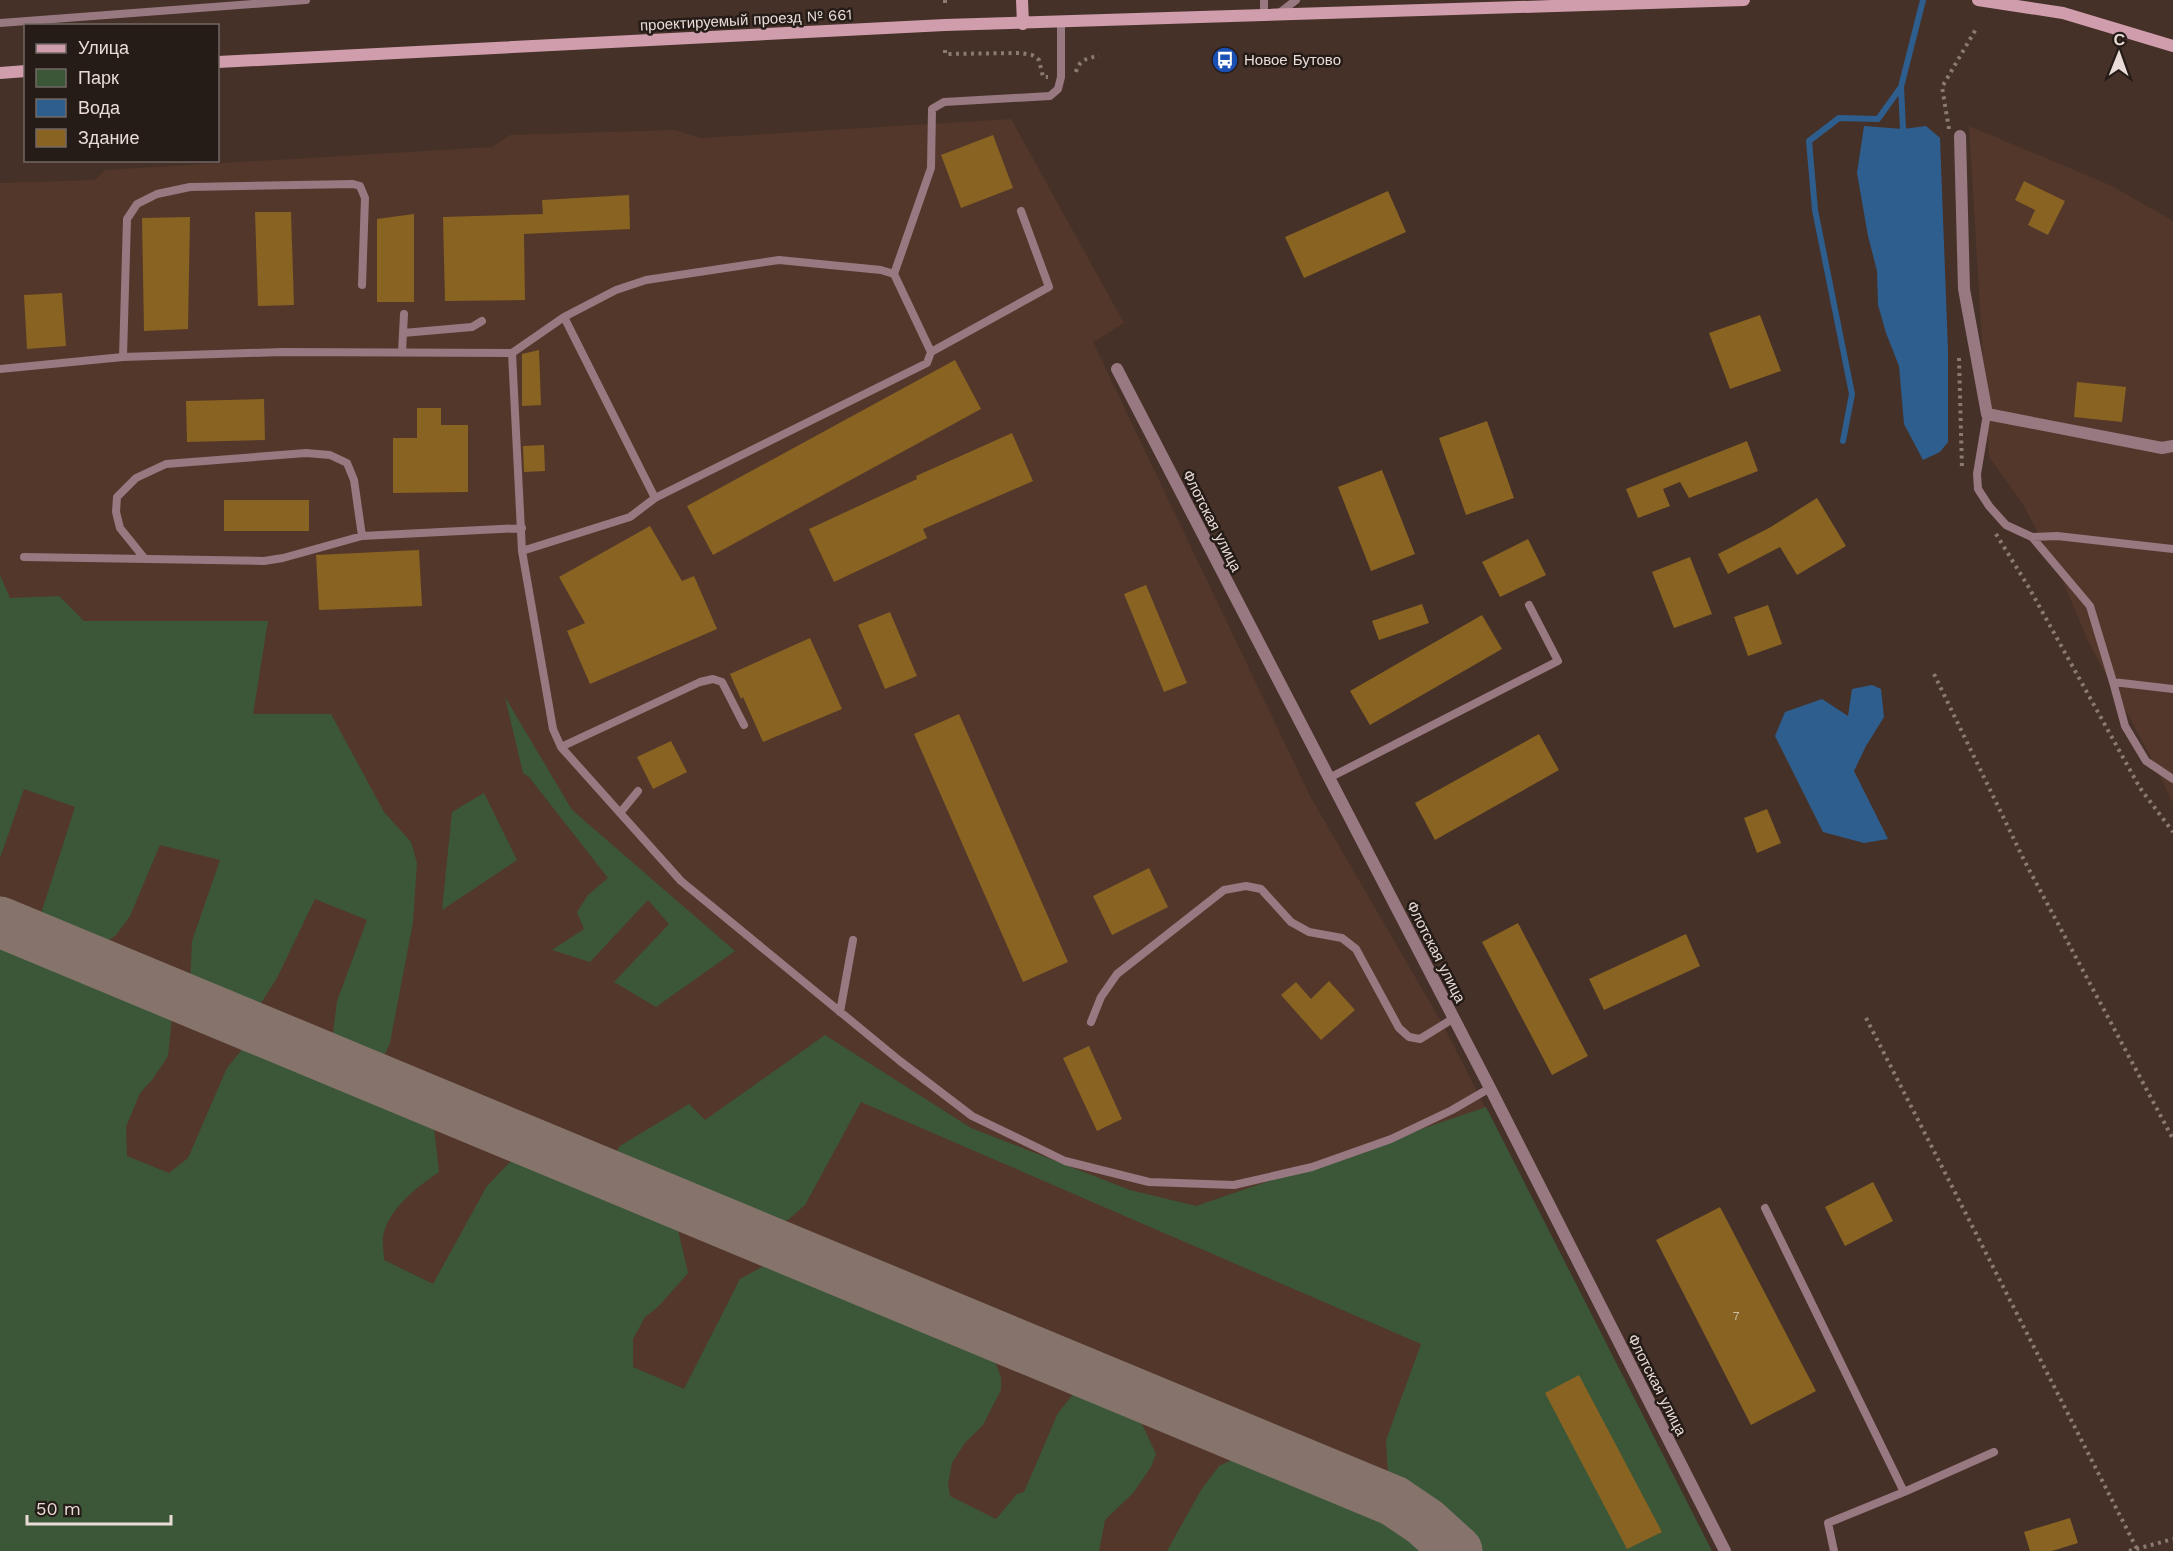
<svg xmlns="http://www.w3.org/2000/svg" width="2173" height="1551" font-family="'Work Sans',sans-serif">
<rect width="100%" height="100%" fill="#453128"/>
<!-- built -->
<path fill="#53372b" d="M1011 119 1124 323 1093 342 1310 796 1443 1025 1712 1551H0V183L95 180 105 170 492 147 510 135 675 130 701 138Z
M1969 126 2110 185 2173 221V803L2153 761 2089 643 2062 579 2023 504 1989 457Z"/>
<!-- green -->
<path fill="#3b5738" d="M0 575 10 598 59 596 84 621H268L253 714H331L384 812 411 842 417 863 413 922 390 1043 383 1058H368L332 1042 337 1001 367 920 315 899 277 978 256 1011 190 985 192 941 220 860 160 845 130 916 116 935 101 946 39 920 75 807 24 789 0 858Z
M505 697 572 810 735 951 656 1007 614 982 669 924 648 900 590 962 552 950 584 929 577 912 588 895 608 878 529 777 523 773Z
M484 793 517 860 442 910 452 812Z
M0 946 172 1018 168 1056 152 1080 140 1093 126 1127 127 1156 169 1173 188 1158 227 1068 244 1047 434 1127 439 1172C417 1187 389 1208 383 1236 382 1243 384 1252 384 1260L433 1284 487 1186 512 1160 678 1230 688 1273 658 1307 645 1317 633 1339V1367L684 1389 740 1279 767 1264 994 1359 1001 1377V1390L983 1425 964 1444 952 1463 948 1484 950 1496 996 1519 1017 1494 1024 1492 1058 1413 1074 1393 1141 1422 1156 1454 1151 1467 1133 1493 1105 1520 1099 1551H0Z
M825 1035 971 1128 1130 1190 1196 1206 1486 1107 1712 1551H1476L1450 1521 1398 1486V1478L1388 1473 1386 1440 1421 1344 861 1102 805 1205 788 1220 769 1224 619 1162 615 1154 620 1146 689 1104 705 1120Z
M1232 1460 1371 1517 1409 1539 1421 1551H1167L1201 1490 1219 1466Z"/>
<!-- water -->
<path fill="#2e5e8d" d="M1864 126 1903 129 1926 126 1940 138 1948 351V442L1940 452 1923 460 1904 424 1899 366 1886 333 1878 305 1877 271 1868 236 1857 173Z
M1872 685 1881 689 1884 717 1866 746 1854 771 1888 839 1864 843 1823 832 1775 736 1785 712 1822 699 1848 716 1852 689Z"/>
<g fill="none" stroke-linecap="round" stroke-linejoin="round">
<!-- stream -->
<path stroke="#2e5e8d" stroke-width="6" d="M1903 129 1901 87 1923 0
M1843 441 1852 394 1815 210 1809 141 1839 118 1878 119 1901 87"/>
<!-- taxiway -->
<path stroke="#86746c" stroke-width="51" d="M0 922 1394 1501 1425 1522 1457 1551"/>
</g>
<!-- building -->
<path fill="#886322" d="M993 135 1013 188 961 208 941 155Z
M2024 181 2065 201 2048 235 2028 225 2035 210 2015 200Z
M1388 191 1406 232 1304 278 1285 237Z
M629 195 630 229 524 234 525 300 445 301 443 217 543 214 542 200Z
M255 212H291L294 305 258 306Z
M414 214V302H377V219Z
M190 217 188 329 144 331 142 218Z
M62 293 66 346 27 349 24 295Z
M1760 315 1781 371 1730 389 1709 333Z
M539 350 541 405 522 406V354Z
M955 360 981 409 713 555 687 506Z
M2077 382 2126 387 2122 422 2074 417Z
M264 399 265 440 187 442 186 401Z
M417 408H441V425H468V492L393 493V438H417Z
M1487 421 1514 498 1466 515 1439 438Z
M1012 433 1033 481 923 529 927 538 834 582 809 529 917 479 916 476Z
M1747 441 1758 471 1689 498 1680 482 1663 489 1670 506 1638 518 1626 489Z
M544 445 545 471 524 472 523 446Z
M1382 470 1415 554 1371 571 1338 487Z
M1817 498 1846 546 1797 575 1780 547 1728 574 1718 554 1769 528Z
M224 500H309V531H224Z
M650 526 682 581 694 576 717 629 590 684 567 631 585 623 559 577Z
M1528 539 1546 575 1500 597 1482 562Z
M419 550 422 606 319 610 316 555Z
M1690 557 1712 614 1674 628 1652 572Z
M1146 585 1187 683 1164 692 1124 594Z
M1422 604 1429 623 1379 640 1372 621Z
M1768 605 1782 644 1748 656 1734 617Z
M890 612 917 676 885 689 858 625Z
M1482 615 1502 649 1370 725 1350 691Z
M810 638 842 709 763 742 743 697 741 699 730 674Z
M959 714 1068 962 1023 982 914 734Z
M1539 734 1559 770 1435 840 1415 803Z
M671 741 687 772 653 789 637 757Z
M1767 809 1781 843 1757 853 1744 818Z
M1149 868 1168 907 1112 935 1093 896Z
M1518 923 1588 1056 1552 1075 1482 942Z
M1686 934 1700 966 1604 1010 1589 979Z
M1329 981 1355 1010 1321 1040 1281 995 1296 982 1311 999Z
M1089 1046 1122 1119 1097 1131 1063 1058Z
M1873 1182 1893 1221 1845 1246 1825 1207Z
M1720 1207 1816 1391 1751 1425 1656 1240Z
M1579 1375 1662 1532 1627 1549 1545 1393Z
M2070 1518 2078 1543 2052 1551H2030L2024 1532Z"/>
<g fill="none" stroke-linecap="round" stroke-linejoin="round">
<!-- path -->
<path stroke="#8b7a73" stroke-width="4" stroke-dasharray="3 4.5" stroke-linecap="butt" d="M945 0V6
M945 50V54L1020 53 1032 55 1039 60 1043 77H1048
M1076 72C1079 60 1087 58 1099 56
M1949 129 1942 87 1976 29
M1959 358 1962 470
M1996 534 2028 586 2140 788 2173 832
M1934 674 2025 862 2173 1139
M1866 1018 2137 1549
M2129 1551 2173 1539"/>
<!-- lane -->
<path stroke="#987881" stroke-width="8" d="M1264 0V16
M1278 14 1296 0
M0 23 306 0
M894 274 931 168 932 109 944 102 1050 96 1058 89 1061 77V22
M564 317 655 498
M403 333 472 327 482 321
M402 352 404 314
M931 352 1049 287 1021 211
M512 353 522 551 553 729 561 747 681 881 900 1061 972 1116 1065 1161 1149 1182 1234 1185 1312 1167 1391 1139 1452 1110 1490 1088
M123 357 127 219 137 204 157 194 190 187 353 184 360 186 365 198 362 285
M0 369 123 357 282 352 512 353 564 317 616 290 646 280 779 260 881 270 894 274 931 352 927 363 655 498 630 517 522 551
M1987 414 1977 474 1978 489 1989 506 2006 525 2032 537 2090 606 2113 682 2173 689
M2032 537 2057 536 2173 549
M24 557 264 561 283 558 362 536 522 528
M145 559 120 528 116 512 117 497 136 478 166 464 306 453 330 455 347 463 354 480 362 536
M2113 682 2125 726 2146 761 2173 779
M561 747 700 682 713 679 722 682 744 725
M1329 778 1558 661 1529 605
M620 813 638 791
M840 1012 853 940
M1091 1022 1101 997 1117 974 1224 890 1246 886 1261 889 1291 922 1309 932 1342 938 1356 949 1399 1028 1409 1037 1420 1039 1454 1018
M1765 1208 1904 1492
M1834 1551 1828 1523 1904 1492 1994 1452"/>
<!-- street -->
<path stroke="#987881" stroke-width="12" d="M1960 136 1964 289 1987 414 2162 448 2173 446
M1117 369 1490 1088 1725 1551"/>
<!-- secondary -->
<path stroke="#cf9dac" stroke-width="12" d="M1022 0 1023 24
M1978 0 2063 13 2173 46
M218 62 945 25 1744 0
M0 73 26 71"/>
</g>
<!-- icons -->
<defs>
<symbol id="bus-disc" viewBox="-11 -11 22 22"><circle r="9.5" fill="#1a4fb4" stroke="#251b17"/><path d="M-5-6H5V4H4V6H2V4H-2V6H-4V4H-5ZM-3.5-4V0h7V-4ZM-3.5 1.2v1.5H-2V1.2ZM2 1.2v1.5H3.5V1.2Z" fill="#fff"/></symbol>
</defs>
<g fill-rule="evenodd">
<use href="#bus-disc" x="1210" y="45" width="30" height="30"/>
</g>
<g text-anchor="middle" stroke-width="5" stroke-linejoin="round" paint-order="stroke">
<!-- number labels -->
<g font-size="12" fill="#d1bea9">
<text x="1736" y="1320">7</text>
</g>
<!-- street labels -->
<g font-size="15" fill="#e9dcd6" stroke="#251b17">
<text transform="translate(746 20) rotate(-3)" y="5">проектируемый проезд № 661</text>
<text transform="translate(1212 521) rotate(63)" y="5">Флотская улица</text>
<text transform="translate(1436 952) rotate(63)" y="5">Флотская улица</text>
<text transform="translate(1657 1385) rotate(63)" y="5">Флотская улица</text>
</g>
<!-- poi labels -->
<g font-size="15" fill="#e9dcd6" stroke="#251b17" text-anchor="start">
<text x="1244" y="65">Новое Бутово</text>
</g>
</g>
<!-- legend -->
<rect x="24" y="24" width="195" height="138" fill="#251b17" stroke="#736863" stroke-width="1.5"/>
<rect x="36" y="44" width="30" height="9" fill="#cf9dac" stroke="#736863" stroke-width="1.5"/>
<text x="78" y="54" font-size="18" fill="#e9dcd6">Улица</text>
<rect x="36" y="69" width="30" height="18" fill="#3b5738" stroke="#736863" stroke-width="1.5"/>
<text x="78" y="84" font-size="18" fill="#e9dcd6">Парк</text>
<rect x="36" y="99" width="30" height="18" fill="#2e5e8d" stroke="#736863" stroke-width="1.5"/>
<text x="78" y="114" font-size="18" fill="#e9dcd6">Вода</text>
<rect x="36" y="129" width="30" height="18" fill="#886322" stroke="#736863" stroke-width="1.5"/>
<text x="78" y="144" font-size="18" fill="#e9dcd6">Здание</text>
<!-- north arrow -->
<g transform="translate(2119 54) rotate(1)" stroke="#251b17" stroke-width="4.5" paint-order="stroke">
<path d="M0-4.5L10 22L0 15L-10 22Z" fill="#e9dcd6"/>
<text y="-9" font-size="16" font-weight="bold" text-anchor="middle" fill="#e9dcd6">С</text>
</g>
<!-- scale -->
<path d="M27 1515v9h144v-9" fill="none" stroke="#e9dcd6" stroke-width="3"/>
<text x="36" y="1515" font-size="18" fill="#e9dcd6" stroke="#251b17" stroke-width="4.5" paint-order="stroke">50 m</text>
</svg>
